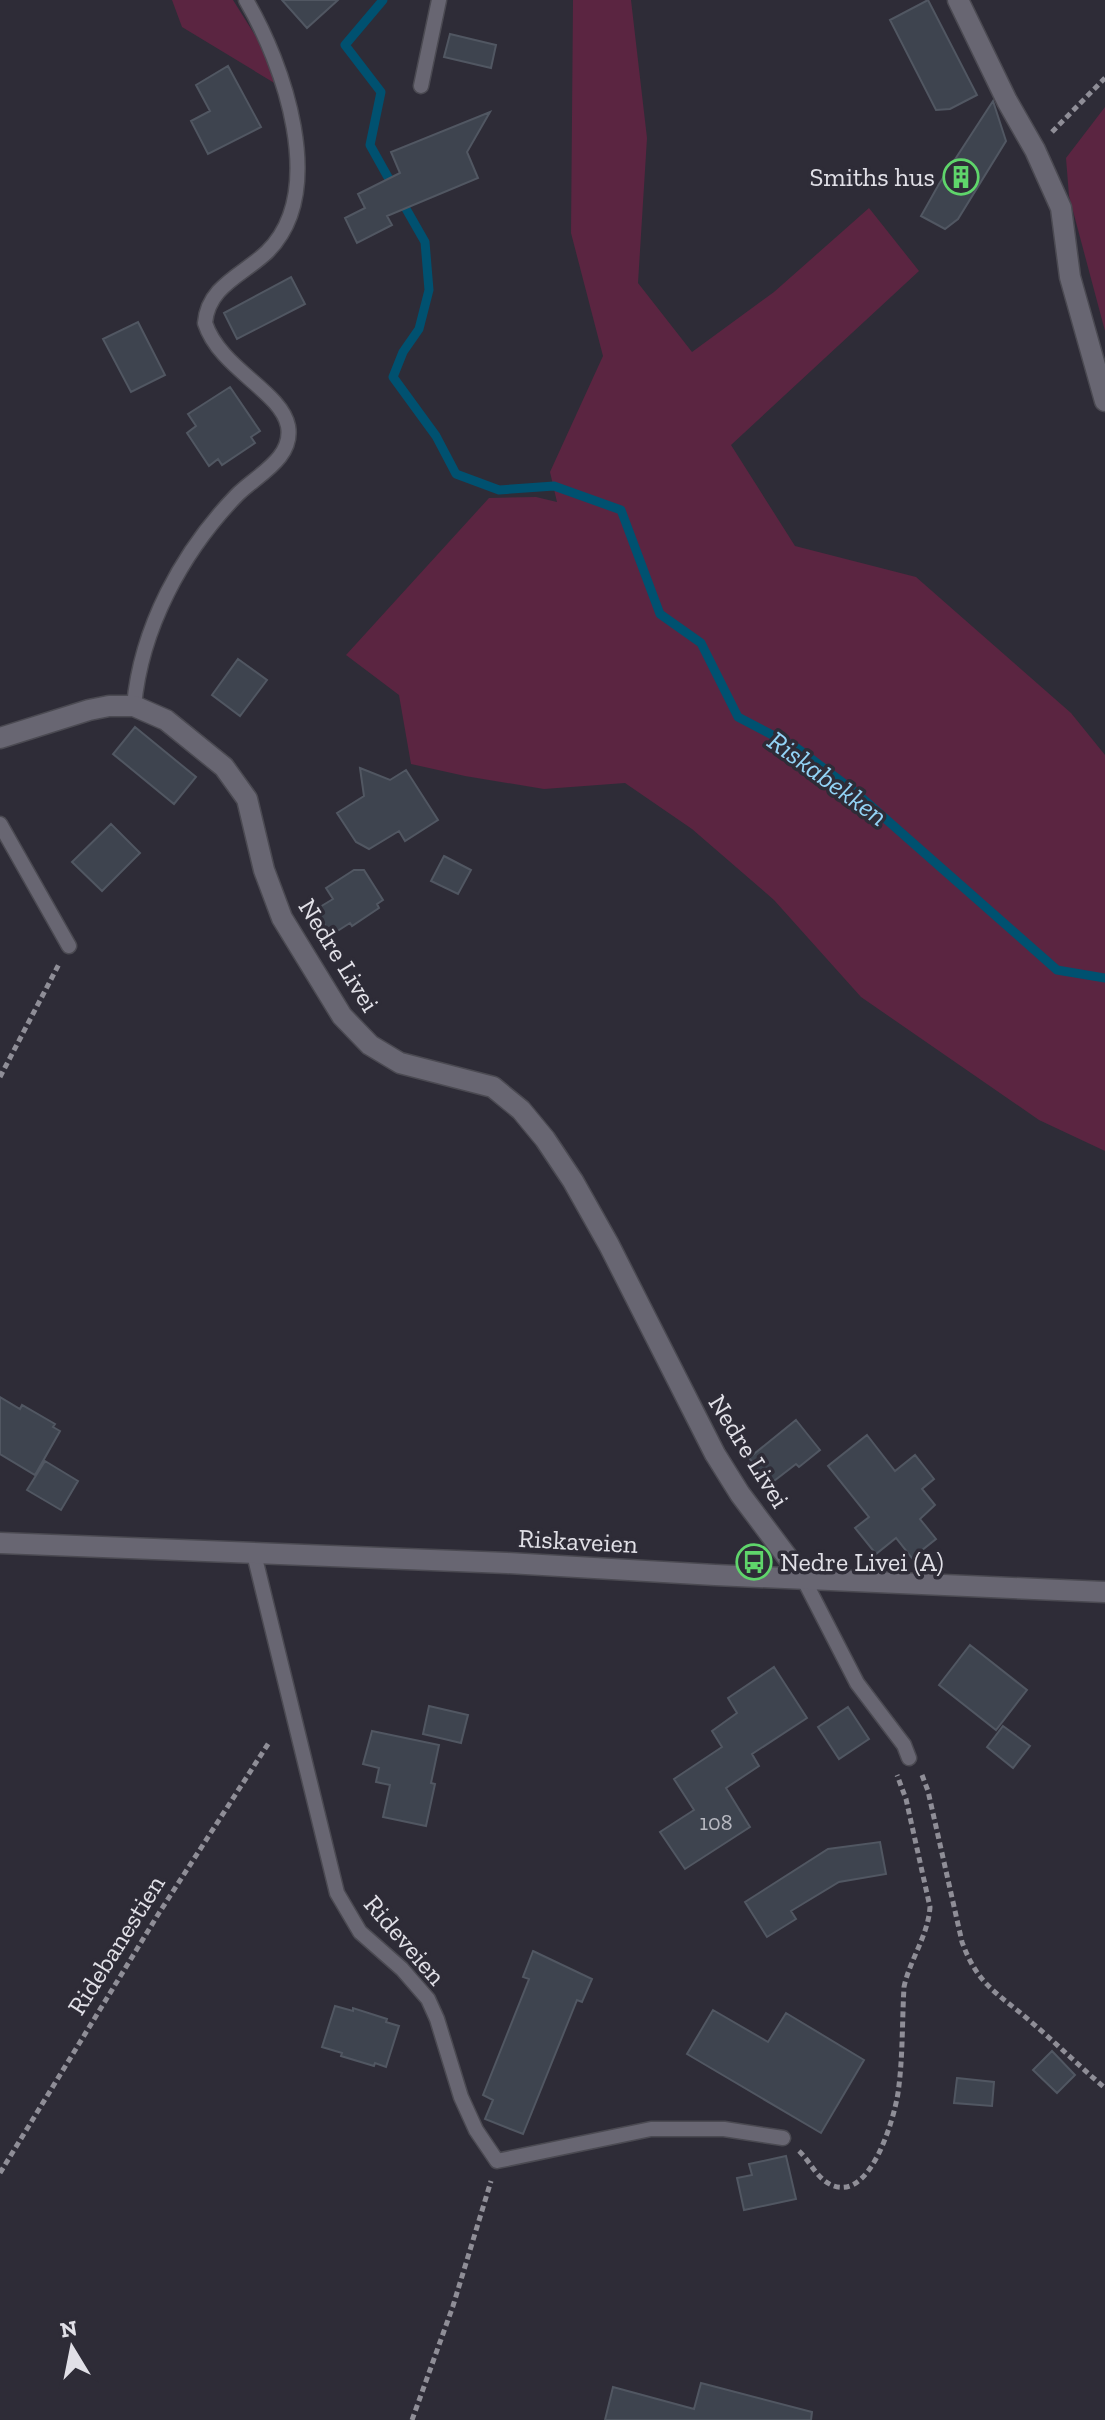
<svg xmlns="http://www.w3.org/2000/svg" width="1105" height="2420" font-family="'Zilla Slab',serif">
<rect width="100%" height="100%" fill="#2e2c37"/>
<!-- green -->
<path fill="#5b2541" d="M172 0H233L263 48 276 84 182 27Z
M573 0H631L647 138 638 283 692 352 774 292 869 208 919 271 731 445 795 546 916 577 1071 713 1105 755V1151L1039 1120 861 997 774 900 692 829 625 783 544 789 465 776 411 764 399 695 346 655 489 498 536 497 557 502 550 472 603 356 571 233Z
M1105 107V331L1069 196 1066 158Z"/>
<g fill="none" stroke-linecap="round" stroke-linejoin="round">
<!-- stream -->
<path stroke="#005170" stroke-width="9" d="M383 0 345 45 381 92 370 145 394 188
M401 200 425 242 429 290 419 329 403 352 393 377 436 436 456 474 499 490 554 486 621 510 660 614 701 643 738 717 797 748 854 791 1057 970 1105 978"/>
</g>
<!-- building -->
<path fill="#3e444f" stroke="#515762" stroke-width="2" d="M282 0H338L307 28Z
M928 0 977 95 950 109 936 110 890 20Z
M450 34 496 45 491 68 444 57Z
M228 66 261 127 208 154 191 121 210 111 196 85Z
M993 101 1006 141 958 219 945 229 921 216 939 184Z
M490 112 467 152 478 178 387 216 392 225 357 243 345 218 365 208 358 194 400 173 391 152Z
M291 277 305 304 237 339 224 313Z
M138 322 165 375 131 392 103 339Z
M230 387 260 431 251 437 255 443 222 465 218 459 209 466 187 433 196 426 188 414Z
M238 659 267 680 240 716 212 695Z
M135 727 196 777 174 804 113 754Z
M360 768 390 780 406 770 438 820 405 841 399 831 369 849 356 842 337 813 364 796Z
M111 824 140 853 102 891 72 862Z
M444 856 471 870 458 894 431 881Z
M354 870H364L383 900 377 904 379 908 352 926 350 923 331 935 315 910 333 899 326 888Z
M0 1397 20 1409 22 1405 55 1424 53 1427 60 1431 35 1475 0 1454Z
M796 1420 820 1450 799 1467 796 1464 770 1484 749 1458Z
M867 1435 895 1471 915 1455 934 1479 922 1489 935 1505 920 1519 936 1539 912 1558 896 1538 876 1554 855 1528 869 1517 828 1466Z
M45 1461 78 1481 61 1510 27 1490Z
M970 1645 1027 1690 996 1730 939 1685Z
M774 1667 807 1718 752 1754 759 1766 726 1788 750 1827 685 1869 660 1832 694 1810 674 1779 722 1747 712 1731 737 1713 728 1698Z
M429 1706 468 1715 461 1743 423 1734Z
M848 1707 869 1739 839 1759 818 1727Z
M1003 1726 1030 1746 1013 1768 987 1747Z
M372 1731 439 1745 431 1783 435 1784 426 1826 383 1817 390 1785 376 1782 379 1768 363 1764Z
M880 1842 886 1874 839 1882 791 1911 796 1919 767 1937 745 1902 828 1849Z
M533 1951 592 1979 582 2002 577 2000 523 2134 485 2119 493 2100 483 2095 529 1979 523 1977Z
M335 2006 353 2011V2008L387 2019 386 2022 399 2026 386 2067 375 2063 374 2066 341 2056 342 2053 322 2047Z
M713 2010 768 2042 786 2013 864 2060 821 2133 687 2054Z
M1052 2051 1075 2075 1057 2093 1033 2070Z
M957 2078 994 2082 992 2106 954 2103Z
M786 2156 796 2199 744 2210 737 2178 752 2175 749 2164Z
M701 2383 812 2412 811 2420H605L613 2387 694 2409Z"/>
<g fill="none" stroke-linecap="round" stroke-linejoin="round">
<defs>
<path id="lane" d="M421 86 439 0
M134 706C141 628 182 552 236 496 255 476 294 459 288 426 281 391 220 369 205 323 208 286 243 275 267 252 329 191 283 63 246 0
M0 824 69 946
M254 1554 337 1893 360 1932 402 1969 428 1999 437 2019 461 2097 476 2130 497 2161 651 2129H724L783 2138
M803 1578 857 1683 904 1745 909 1758"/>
<path id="street" d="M958 0 1007 101 1035 150 1061 208 1070 277 1105 401
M0 738 89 710 109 706H134L166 720 224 767 247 799 264 870 282 918 342 1016 370 1045 400 1063 493 1087 521 1110 545 1139 573 1181 609 1245 715 1454 740 1494 803 1578"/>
<path id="secondary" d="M0 1543 507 1563 715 1575 1105 1592"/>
</defs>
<!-- lane casing -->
<use href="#lane" stroke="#4b4a52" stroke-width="17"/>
<!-- street casing -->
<use href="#street" stroke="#4b4a52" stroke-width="23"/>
<!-- secondary casing -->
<use href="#secondary" stroke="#4b4a52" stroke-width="23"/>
<!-- path -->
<path stroke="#8f8e97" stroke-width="5" stroke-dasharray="6 4" stroke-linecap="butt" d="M1052 132 1105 78
M0 1077 59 964
M922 1775 928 1791 962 1942C978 1986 998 1993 1030 2021 1056 2043 1079 2066 1105 2088
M799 2151C811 2162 817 2180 834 2186 871 2199 894 2119 898 2093 903 2058 902 2022 904 1987 910 1959 928 1936 930 1907L906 1799 897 1775
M0 2173 159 1913 270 1741
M412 2420 453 2306 491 2181"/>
<!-- lane -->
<use href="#lane" stroke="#686672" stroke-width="14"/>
<!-- street -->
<use href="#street" stroke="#686672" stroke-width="20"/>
<!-- secondary -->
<use href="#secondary" stroke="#686672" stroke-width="20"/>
</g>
<!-- icons -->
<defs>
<symbol id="building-ring" viewBox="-11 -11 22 22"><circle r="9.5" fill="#2e2c37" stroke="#5fd56b" stroke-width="1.5"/><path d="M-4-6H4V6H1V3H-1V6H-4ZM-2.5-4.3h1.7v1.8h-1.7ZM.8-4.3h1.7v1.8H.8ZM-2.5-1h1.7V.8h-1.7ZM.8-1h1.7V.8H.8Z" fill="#5fd56b"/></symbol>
<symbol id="bus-ring" viewBox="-11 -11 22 22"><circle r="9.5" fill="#2e2c37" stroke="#5fd56b" stroke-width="1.5"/><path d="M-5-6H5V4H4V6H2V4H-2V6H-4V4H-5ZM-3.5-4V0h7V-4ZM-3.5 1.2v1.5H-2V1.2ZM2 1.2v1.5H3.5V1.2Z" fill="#5fd56b"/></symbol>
</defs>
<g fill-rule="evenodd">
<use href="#building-ring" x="941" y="157" width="40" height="40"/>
<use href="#bus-ring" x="734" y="1542" width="40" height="40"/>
</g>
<g text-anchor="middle" stroke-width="7" stroke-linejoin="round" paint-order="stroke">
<!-- number labels -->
<g font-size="22" fill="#b8b9c1">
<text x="716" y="1830">108</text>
</g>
<!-- poi labels -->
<g font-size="26" fill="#e1e0e7" stroke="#2e2c37" text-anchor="end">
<text x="935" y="186">Smiths hus</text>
<text x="780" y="1571" text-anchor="start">Nedre Livei (A)</text>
</g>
<!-- street labels -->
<g font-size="26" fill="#e1e0e7" stroke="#2e2c37">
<text transform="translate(339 955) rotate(58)" y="9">Nedre Livei</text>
<text transform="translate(749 1451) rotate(58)" y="9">Nedre Livei</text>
<text transform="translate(578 1541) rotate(3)" y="9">Riskaveien</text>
<text transform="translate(405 1940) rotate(49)" y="9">Rideveien</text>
<text transform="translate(116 1945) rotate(-58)" y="9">Ridebanestien</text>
</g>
<!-- water labels -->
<g font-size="28" font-style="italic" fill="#93d3f6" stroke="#2e2c37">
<text transform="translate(828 778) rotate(36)" y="10">Riskabekken</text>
</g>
</g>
<!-- north arrow -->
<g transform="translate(72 2348) rotate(350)" stroke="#2e2c37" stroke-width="6" paint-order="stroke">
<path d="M0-6L14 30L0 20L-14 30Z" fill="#e1e0e7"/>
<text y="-12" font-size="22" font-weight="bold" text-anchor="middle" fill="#e1e0e7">N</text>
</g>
</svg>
